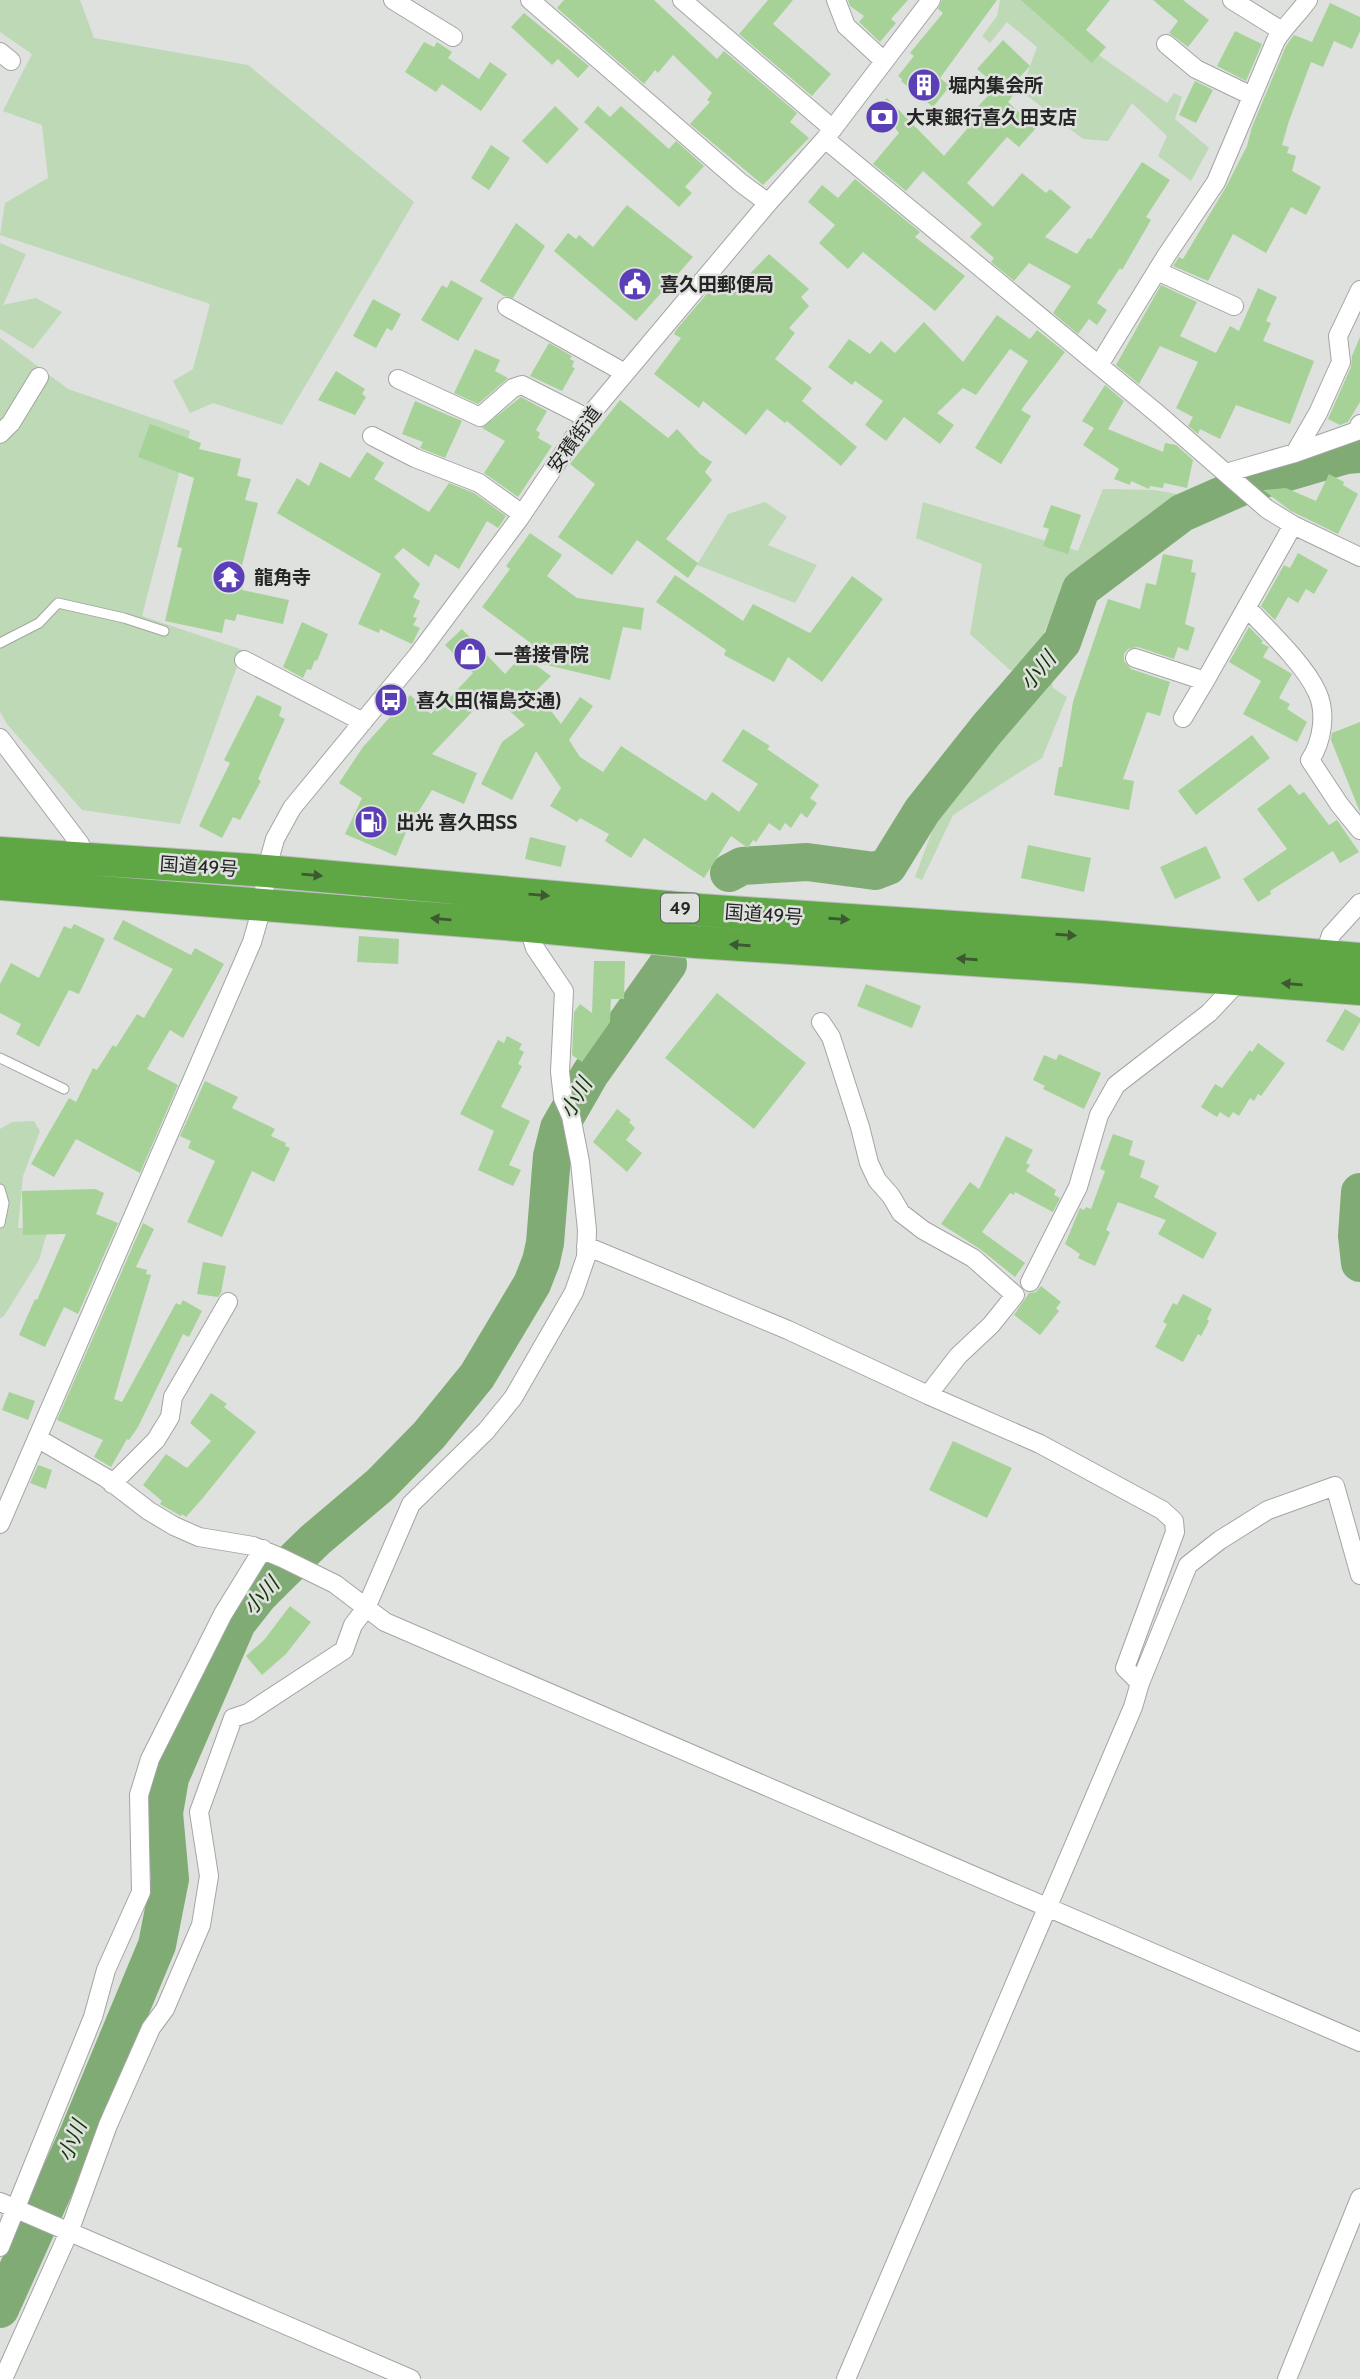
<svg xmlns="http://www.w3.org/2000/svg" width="1360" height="2379" font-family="Cabin,'Noto Sans JP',sans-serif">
<rect width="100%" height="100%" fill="#dee1de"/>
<!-- green -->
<path fill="#bdd9b5" d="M0 0H80L94 38 248 65 414 202 282 425 213 403 190 413 173 381 193 369 210 304 0 235 5 203 48 178 42 125 3 111 32 54 0 32Z
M1000 0H1028L1026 4 1167 103 1174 93 1182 97 1175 119 1209 148 1191 181 1158 156 1167 136 1132 103 1108 141 1083 139 1021 91 1037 47 1007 22 990 43 982 36 997 16Z
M0 243 26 254 3 305 36 298 62 312 33 349 0 329Z
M0 338 68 389 190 431 142 616 243 650 180 824 82 810 7 724 0 712Z
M1103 489 1154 490 1189 496 1139 524 1115 550 1074 588 1051 617 1039 644 1021 670H1010L970 634 982 564 916 538 923 502 1078 551Z
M765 502 787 517 768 545 817 565 795 603 697 565 728 514Z
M1050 672 1053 688 1067 697 1042 758 953 815 922 880 915 877 933 829 937 801Z
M34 1121 40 1131 23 1176 18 1228 48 1229 39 1260 4 1316 0 1318V1129L12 1122Z"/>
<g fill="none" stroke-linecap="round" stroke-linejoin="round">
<!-- river -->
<path stroke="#81ab74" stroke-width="38" d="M729 873 742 866 807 862 875 871 888 866 922 811 987 729 1062 642 1081 589 1182 513 1250 483 1346 455 1360 454
M1360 1192 1357 1236 1360 1263
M0 2309 78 2135 157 1945 170 1879 164 1813 170 1778 237 1623 259 1595 281 1573 315 1540 380 1485 429 1435 477 1376 532 1284 541 1261 545 1243 552 1156 559 1128 590 1074 668 964"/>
</g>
<!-- building -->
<path fill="#a6d298" d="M564 0H654L717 59 724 51 797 113 790 122 809 138 763 185 690 124 710 102 707 100 712 93 673 55 658 73 655 70 644 84 557 8Z
M768 0H793L773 24 831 74 812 96 739 34Z
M848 0H908L891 19 896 23 880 42 859 22 864 16 850 6Z
M942 0H997L940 78 950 86 933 107 901 81 902 79 898 76 914 56 910 53 943 13 938 9Z
M1021 0H1110L1086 30 1106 47 1092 63Z
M1153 0H1183L1209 20 1188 47 1169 33 1178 21Z
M1330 3 1360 17V31L1352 49 1334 41 1323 67 1311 62 1289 121 1282 145 1289 147 1287 153 1296 156 1292 171 1321 187 1306 215 1291 207 1266 253 1233 234 1208 281 1173 266 1179 257 1183 259 1226 187 1247 146 1252 127 1286 46 1294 35 1312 42Z
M524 13 589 66 578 78 558 59 552 65 511 27Z
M1235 31 1262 44 1246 81 1217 66Z
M1003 40 1030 66 1018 79 1022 84 1008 102 1036 128 1019 147 1007 137 967 183 993 207 1022 173 1046 193 1050 189 1071 207 1045 237 1077 254 1088 238 1091 239 1142 162 1170 180 1146 217 1151 220 1122 270 1120 268 1097 303 1107 310 1097 325 1089 319 1078 334 1053 313 1071 286 1029 263 1014 281 991 262 994 258 970 237 982 224 923 171 906 191 873 164 899 133 878 106 887 98 944 156 978 116 973 112 997 86 977 69Z
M424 42 434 47 437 42 452 52 448 58 479 79 490 62 507 74 481 111 442 84 436 92 405 72Z
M1195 81 1213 90 1196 123 1179 115Z
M555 106 579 129 547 164 522 141Z
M598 106 610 117 621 106 669 149 676 141 704 166 685 187 692 193 679 207 584 122Z
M491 145 510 158 489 190 471 178Z
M855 179 920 232 915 237 965 276 935 311 863 252 848 269 819 243 835 225 808 202 822 185 838 198Z
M627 205 693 257 636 321 554 251 568 233 576 239 579 235 593 247Z
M516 223 545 246 513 298 504 296 480 281Z
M769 254 809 289 801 297 809 306 789 328 795 333 775 359 812 388 802 401 857 447 841 466 787 421 785 423 767 409 746 435 703 401 699 408 654 374 681 338 674 334 676 330 716 283 725 273 739 285Z
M451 280 483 298 458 341 421 320 442 285 447 288Z
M1161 285 1197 302 1180 336 1216 353 1230 326 1239 331 1258 288 1277 297 1266 321 1271 323 1263 341 1314 361 1290 424 1236 405 1220 439 1200 429 1198 434 1188 426 1193 417 1176 408 1198 362 1160 346 1139 384 1116 365Z
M373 299 401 314 392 331 387 328 376 348 353 336Z
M997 315 1030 339 1037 330 1065 352 1021 410 1031 416 1001 464 975 448 1028 361 1010 349 976 395 963 388 937 413 954 425 940 444 904 417 886 441 865 425 883 401 855 381 852 385 828 367 849 339 870 354 881 341 895 353 924 322 963 362Z
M1360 337V402L1348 422 1340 425 1328 419 1351 367 1352 356Z
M549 343 572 356 570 359 574 361 572 367 575 368 562 391 530 376Z
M475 349 500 360 495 371 508 378 478 404 454 393Z
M336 371 365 389 362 394 366 397 355 415 318 400Z
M1105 385 1124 401 1108 429 1163 452 1165 443 1176 445 1193 460 1187 488 1164 483 1163 488 1150 486 1149 489 1131 481 1130 485 1114 479 1119 469 1083 445 1094 428 1082 421Z
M521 397 547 411 536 430 540 433 538 438 552 446 518 497 484 473 505 441 482 428Z
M620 400 668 438 677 429 700 454 712 462 705 472 712 480 666 539 698 563 688 578 637 540 612 575 558 537 595 484 570 464Z
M415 401 462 421 445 458 420 448 423 442 402 434Z
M150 424 201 443 199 449 241 459 237 476 251 479 245 500 258 503 237 585 243 587 242 590 289 600 283 624 237 614 235 621 225 619 222 633 165 621 182 548 177 547 194 478 138 457Z
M367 452 384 463 374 479 429 512 449 483 474 493 506 516 498 528 487 521 459 569 435 554 429 567 403 548 394 557 420 584 413 597 420 601 413 617 417 618 413 625 420 628 412 644 380 629 379 633 358 624 381 574 277 513 297 478 309 486 320 462 350 478Z
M1329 474 1344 482 1343 485 1358 494 1338 534 1291 511 1263 490 1286 488 1316 501Z
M1051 505 1081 515 1068 554 1043 546 1049 529 1043 527Z
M530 533 562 555 547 576 577 598 644 608 641 630 623 627 610 680 530 661 551 676 536 691 561 724 580 697 593 706 569 740 580 757 603 772 621 746 706 801 712 792 739 812 758 784 722 761 743 729 770 746 767 749 819 785 810 798 817 803 807 818 801 813 791 828 785 823 780 831 769 823 756 842 753 840 748 848 731 836 704 878 644 838 631 858 605 841 609 834 580 818 577 822 550 806 561 788 536 751 512 800 481 784 502 742 525 725 490 693 432 754 477 773 464 804 432 790 406 832 396 856 345 834 362 798 339 783 363 747 410 695 431 714 438 706 440 708 473 673 445 645 462 629 505 674 532 644 482 607 510 569 506 566Z
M1298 553 1328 570 1314 594 1306 589 1298 603 1288 597 1275 620 1261 606 1284 565 1290 568Z
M1163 554 1193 560 1191 572 1196 573 1185 624 1195 628 1188 651 1178 647 1174 659 1138 647 1128 649 1124 654V661L1131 669 1170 682 1160 716 1147 712 1123 779 1134 781 1129 810 1054 795 1059 767H1062L1073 702 1108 599 1140 609 1146 583 1156 585Z
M675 575 743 621 753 604 810 633 852 576 883 599 822 682 788 657 774 682 724 655 726 650 656 602Z
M302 622 328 634 317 661 315 660 311 670 307 669 303 678 283 667Z
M1249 627 1263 641 1261 643 1269 647 1263 657 1292 674 1279 698 1290 704 1287 709 1307 722 1297 742 1243 714 1261 681 1229 662Z
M257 695 282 707 279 716 285 719 258 779 261 781 240 820 233 817 222 838 199 826 230 763 224 760Z
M1360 722V812L1331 740 1332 733Z
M1252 735 1270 758 1196 815 1178 791Z
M1290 784 1299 795 1304 792 1329 825 1337 820 1359 852 1340 863 1333 851 1270 891 1271 894 1258 902 1243 879 1287 849 1257 809Z
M530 837 566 846 561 867 525 859Z
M1028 845 1091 858 1084 892 1021 878Z
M1206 846 1221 878 1175 899 1160 867Z
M123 920 191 955 195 948 224 964 183 1038 170 1030 147 1069 178 1085 140 1173 76 1139 54 1177 31 1164 51 1129 69 1098 76 1102 93 1068 97 1070 113 1045 116 1047 137 1014 144 1018 173 969 113 939Z
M74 924 105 939 79 994 69 990 39 1047 16 1034 21 1024 0 1013V984L11 963 39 978 64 926 71 929Z
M359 936 399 939 398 964 357 962Z
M594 961H625L624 999H611L610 1022 582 1062 572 1055 574 1012 580 1004 592 1013Z
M866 984 921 1006 912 1028 857 1006Z
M717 993 806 1063 754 1129 665 1058Z
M1345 1009 1360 1018V1022L1343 1051 1326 1041Z
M507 1036 522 1044 519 1049 524 1052 518 1064 522 1066 501 1107 530 1121 509 1165 521 1170 513 1186 478 1170 494 1131 460 1114 498 1040 504 1043Z
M1258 1043 1285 1063 1261 1096 1258 1094 1254 1101 1250 1098 1239 1116 1233 1112 1229 1118 1220 1112 1217 1117 1201 1107 1215 1084 1222 1088 1250 1050 1252 1052Z
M1059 1054 1101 1073 1084 1109 1043 1089 1045 1086 1033 1080 1044 1055 1056 1060Z
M205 1081 238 1097 232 1108 275 1129 271 1136 286 1143 285 1146 290 1148 274 1182 252 1171 222 1237 187 1222 215 1161 188 1148 191 1141 180 1136Z
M617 1109 631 1120 629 1122 635 1128 626 1140 642 1153 627 1172 593 1142Z
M1113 1134 1133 1141 1129 1155 1145 1161 1140 1177 1159 1186 1154 1197 1217 1233 1203 1259 1158 1234 1166 1220 1118 1202 1106 1230 1110 1232 1095 1266 1078 1258 1080 1254 1065 1244 1080 1208 1084 1210 1086 1207 1091 1209 1105 1171 1100 1169Z
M1006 1136 1033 1150 1026 1163 1030 1165 1026 1171 1056 1190 1054 1195 1060 1198 1053 1212 1015 1192 1014 1195 1010 1193 982 1232 1025 1263 1015 1277 980 1249 941 1224 970 1182 979 1189Z
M95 1189 104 1193 96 1214 118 1223 78 1314 64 1307 45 1347 19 1335 35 1299 37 1300 66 1234 23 1235 22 1191Z
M143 1223 154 1229 136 1267 147 1270 146 1274 151 1275 114 1399 122 1402 176 1303 180 1305 183 1300 202 1311 189 1337 183 1334 138 1427 129 1440 127 1439 111 1467 94 1457 103 1440 57 1420Z
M203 1262 226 1266 221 1293 218 1297 197 1294Z
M1041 1286 1061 1302 1056 1308 1059 1311 1040 1335 1014 1315 1029 1293 1036 1292Z
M1183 1294 1212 1309 1207 1319 1209 1321 1201 1336 1198 1334 1183 1362 1155 1347 1167 1324 1163 1322 1173 1303 1177 1305Z
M9 1392 35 1401 28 1420 2 1410Z
M211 1393 227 1404 224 1407 256 1432 202 1499 186 1517 182 1514 181 1516 160 1504 162 1501 143 1485 166 1454 187 1468 211 1441 190 1423Z
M953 1441 1012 1468 987 1518 929 1490Z
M38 1465 52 1470 46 1489 30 1483Z
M290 1606 311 1622 286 1654 262 1675 246 1656 264 1640Z"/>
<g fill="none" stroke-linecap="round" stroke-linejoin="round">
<defs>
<path id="lane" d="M0 643 39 623 58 603 124 618 164 631
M0 1058 64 1089
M0 1189 4 1203 0 1223"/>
<path id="street" d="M393 0 453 37
M530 0 741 183 768 203
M682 0 833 129
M836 0 846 26 884 61
M1232 0 1282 31
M1166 44 1196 69 1252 96
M0 52 11 61
M825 139 1159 415 1267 509 1293 525 1360 557
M1157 271 1234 306
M507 307 625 373
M1099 365 1166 256 1216 182 1276 40C1286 25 1298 14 1308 0
M398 379 480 417 513 388 522 385 587 418
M0 434 11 423 39 377
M372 436 415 458 479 483 522 514
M1295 453 1318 413 1341 362 1338 336 1360 290
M1226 473 1295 453 1357 431 1360 424
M1247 608C1268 630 1305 665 1317 692 1327 713 1322 742 1310 760L1339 804 1360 830
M1135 658 1205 681 1293 525
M244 660 363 722
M1183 718 1205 681
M0 738 80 844 84 858
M1324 956 1331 935 1360 903
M821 1022 831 1037 860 1127 869 1163 877 1180 891 1196 901 1213 923 1230 973 1258 1015 1295 991 1325 958 1356 928 1395
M586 1246 788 1330 928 1395 1040 1444 1162 1510 1174 1521 1175 1532 1125 1668 1140 1683
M1030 1282 1078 1187 1099 1115 1116 1085 1209 1013 1240 980
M37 1438 106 1478 149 1511 174 1526 199 1537 253 1546 282 1558 335 1584 385 1622 1360 2042
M112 1484 156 1440 170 1417 173 1397 228 1302
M0 1524 252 942 263 904 266 871 275 839 292 808 417 656 519 519 585 421 768 203 825 139 931 0
M0 2202 411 2379
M0 2247 93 2017 106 1970 141 1892 139 1795 150 1759 223 1614 263 1549
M3 2379 69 2232 108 2125 151 2028 165 2009 201 1925 209 1876 199 1812 233 1718 248 1713 344 1650 353 1625 366 1608 411 1504 486 1431 513 1398 574 1292 586 1257 587 1230 580 1162 571 1116 563 1098 560 1072 564 991 535 948 528 926
M846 2379 1133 1707 1140 1683 1188 1565 1220 1540 1268 1510 1335 1486 1360 1575
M1287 2379 1360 2198"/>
<path id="highway" d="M0 853 266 871 700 910 1103 937 1360 959
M0 884 528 926 696 942 1082 967 1360 989"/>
</defs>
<!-- lane casing -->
<use href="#lane" stroke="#a3a5a3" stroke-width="11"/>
<!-- street casing -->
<use href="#street" stroke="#a3a5a3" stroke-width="20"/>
<!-- highway casing -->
<use href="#highway" stroke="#bdbebd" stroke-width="34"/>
<!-- lane -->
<use href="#lane" stroke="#fff" stroke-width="9"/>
<!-- street -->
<use href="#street" stroke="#fff" stroke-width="18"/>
<!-- highway -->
<use href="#highway" stroke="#5fa745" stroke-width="32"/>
</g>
<!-- one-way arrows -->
<defs><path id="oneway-solid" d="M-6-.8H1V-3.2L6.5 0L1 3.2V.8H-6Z" transform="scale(1.75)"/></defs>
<g fill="#3c5931">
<use href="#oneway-solid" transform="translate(312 875) rotate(5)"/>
<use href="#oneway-solid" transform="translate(539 895) rotate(5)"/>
<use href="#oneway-solid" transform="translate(441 919) rotate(-175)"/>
<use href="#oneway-solid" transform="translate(839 919) rotate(4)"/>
<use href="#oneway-solid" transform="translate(1066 935) rotate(4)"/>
<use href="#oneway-solid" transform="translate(740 945) rotate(-176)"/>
<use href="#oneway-solid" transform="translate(967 959) rotate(-176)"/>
<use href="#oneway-solid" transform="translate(1292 984) rotate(-175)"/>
</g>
<!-- icons -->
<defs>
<symbol id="building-disc" viewBox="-11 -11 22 22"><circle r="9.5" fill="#5b3fb7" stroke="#dee1de"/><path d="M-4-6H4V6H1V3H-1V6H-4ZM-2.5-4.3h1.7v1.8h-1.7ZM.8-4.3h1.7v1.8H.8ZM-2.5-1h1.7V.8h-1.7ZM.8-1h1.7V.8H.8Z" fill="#fff"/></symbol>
<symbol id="bank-disc" viewBox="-11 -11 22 22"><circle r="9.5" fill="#5b3fb7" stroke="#dee1de"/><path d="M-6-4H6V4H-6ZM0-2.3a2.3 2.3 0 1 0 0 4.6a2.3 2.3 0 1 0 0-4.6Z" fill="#fff"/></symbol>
<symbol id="civic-disc" viewBox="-11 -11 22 22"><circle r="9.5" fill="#5b3fb7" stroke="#dee1de"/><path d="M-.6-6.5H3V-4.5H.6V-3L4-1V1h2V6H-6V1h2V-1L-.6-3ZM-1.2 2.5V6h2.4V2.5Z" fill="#fff"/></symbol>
<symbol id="temple-disc" viewBox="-11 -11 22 22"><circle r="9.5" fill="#5b3fb7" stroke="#dee1de"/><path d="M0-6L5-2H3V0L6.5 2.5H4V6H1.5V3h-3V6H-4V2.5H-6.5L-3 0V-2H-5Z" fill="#fff"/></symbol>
<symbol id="shop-disc" viewBox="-11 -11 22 22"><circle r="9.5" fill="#5b3fb7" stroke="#dee1de"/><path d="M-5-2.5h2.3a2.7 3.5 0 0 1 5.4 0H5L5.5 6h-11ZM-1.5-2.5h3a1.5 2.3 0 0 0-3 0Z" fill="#fff"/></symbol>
<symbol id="bus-disc" viewBox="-11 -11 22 22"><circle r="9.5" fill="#5b3fb7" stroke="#dee1de"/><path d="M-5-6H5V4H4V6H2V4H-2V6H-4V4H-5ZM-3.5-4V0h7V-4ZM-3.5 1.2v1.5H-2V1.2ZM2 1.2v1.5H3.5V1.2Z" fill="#fff"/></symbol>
<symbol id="fuel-disc" viewBox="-11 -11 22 22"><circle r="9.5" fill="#5b3fb7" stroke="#dee1de"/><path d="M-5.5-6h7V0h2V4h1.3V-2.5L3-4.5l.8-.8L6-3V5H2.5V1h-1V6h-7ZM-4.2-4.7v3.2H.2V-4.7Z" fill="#fff"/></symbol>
</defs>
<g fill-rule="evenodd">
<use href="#building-disc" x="905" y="66" width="38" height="38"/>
<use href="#bank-disc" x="863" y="98" width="38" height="38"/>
<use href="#civic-disc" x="616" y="265" width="38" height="38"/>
<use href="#temple-disc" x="210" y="558" width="38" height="38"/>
<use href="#shop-disc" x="451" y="635" width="38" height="38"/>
<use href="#bus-disc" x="372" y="681" width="38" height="38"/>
<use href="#fuel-disc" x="352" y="803" width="38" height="38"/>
</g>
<g text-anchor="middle" stroke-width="5" stroke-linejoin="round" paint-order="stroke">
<!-- shield labels -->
<rect fill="#dee1de" stroke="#5c5d5c" stroke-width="2" x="661" y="893.5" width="38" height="29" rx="5"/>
<g font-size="18" font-weight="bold" fill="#242524">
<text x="680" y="914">49</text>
</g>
<!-- poi labels -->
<g font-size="19" font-weight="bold" fill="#242524" stroke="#dee1de" text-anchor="start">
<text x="948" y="92">堀内集会所</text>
<text x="906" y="124">大東銀行喜久田支店</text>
<text x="660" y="291">喜久田郵便局</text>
<text x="254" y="584">龍角寺</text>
<text x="494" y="661">一善接骨院</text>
<text x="416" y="707">喜久田(福島交通)</text>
<text x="396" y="829">出光 喜久田SS</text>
</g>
<!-- street labels -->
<g font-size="19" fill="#242524" stroke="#dee1de">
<text transform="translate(574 439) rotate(-54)" y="7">安積街道</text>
<text transform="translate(199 866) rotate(4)" y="7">国道49号</text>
<text transform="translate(764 914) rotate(4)" y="7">国道49号</text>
</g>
<!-- water labels -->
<g font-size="21" font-style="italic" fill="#0e3700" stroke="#dee1de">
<text transform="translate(1038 671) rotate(-50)" y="7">小川</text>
<text transform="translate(576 1098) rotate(-60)" y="7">小川</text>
<text transform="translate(261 1596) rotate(-48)" y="7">小川</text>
<text transform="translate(72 2141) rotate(-67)" y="7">小川</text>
</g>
</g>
</svg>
